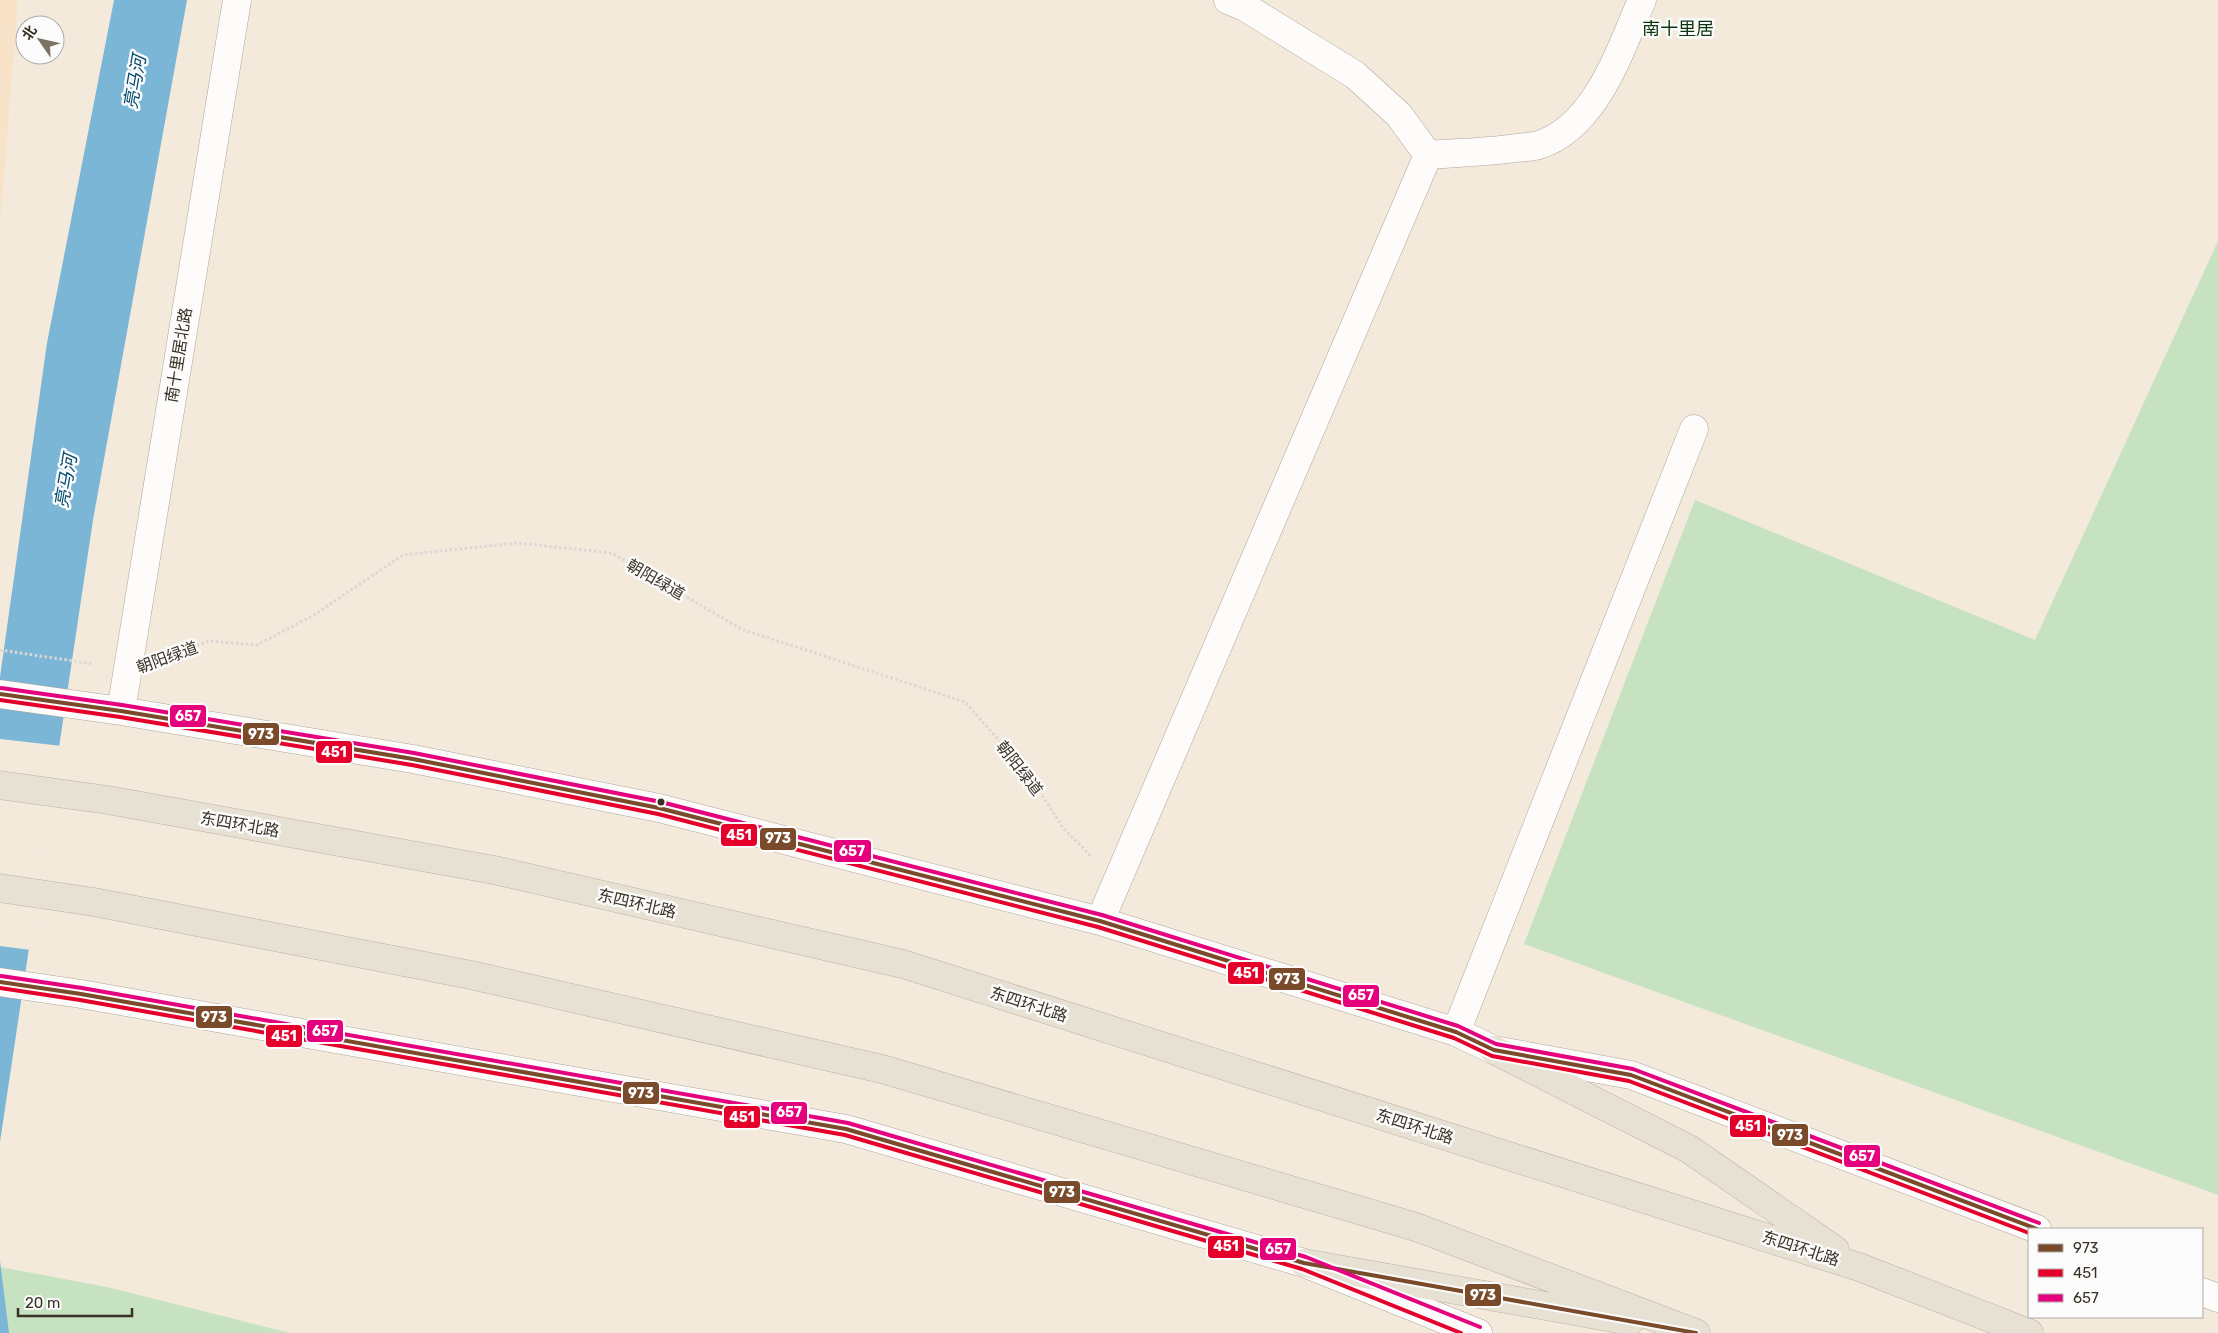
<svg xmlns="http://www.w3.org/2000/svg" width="2218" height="1333" font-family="Rubik,'Noto Sans SC',sans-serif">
<rect width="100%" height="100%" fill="#f4eadc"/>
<!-- built -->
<path fill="#f8e3c9" d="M0 0H18L0 226Z"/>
<!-- park -->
<path fill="#c6e2c0" d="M2218 241V1195L1524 944 1695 500 2035 640Z
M0 1267 107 1287 290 1333H0Z"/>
<!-- water -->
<path fill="#7bb6d6" d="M114 0H187L93 520 0 1142V677L47 343Z
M0 1261 9 1333H0Z"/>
<!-- pier -->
<path fill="#f4eadc" d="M0 739 62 746 31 950 0 946Z"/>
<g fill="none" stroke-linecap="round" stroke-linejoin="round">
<defs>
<path id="minor" d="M1228 0 1245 7 1355 75 1399 115 1428 155
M1428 155C1457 153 1487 152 1516 148 1523 147 1532 147 1539 145 1596 127 1620 50 1642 0
M0 694 121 711 413 759 659 808 1100 921 1456 1032 1494 1050 1631 1075 2037 1229
M121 711 237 0
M1100 921 1428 155
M0 982 81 994 846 1129 1304 1263 1478 1333
M1456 1032 1694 429
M2202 1292 2218 1298"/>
<path id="highway" d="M0 785 108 800 494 870 903 964 1859 1267 2029 1333
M0 888 94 902 471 975 882 1069 1416 1227 1696 1333
M1494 1050 1689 1149 1835 1250
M1304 1263 1630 1321"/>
</defs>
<!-- minor casing -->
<use href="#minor" stroke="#aea599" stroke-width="29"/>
<!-- highway casing -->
<use href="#highway" stroke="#bcb1a0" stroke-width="29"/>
<!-- path -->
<path stroke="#dad7d4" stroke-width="3" stroke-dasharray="2.5 2.5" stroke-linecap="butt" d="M0 650 94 664
M164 658 209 641 257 645 314 615 403 555 517 543 612 553 741 629 965 702 1028 773 1063 828 1092 857"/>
<!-- minor -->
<use href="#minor" stroke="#fdfcfa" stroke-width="28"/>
<!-- highway -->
<use href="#highway" stroke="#e7e1d4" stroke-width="28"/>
<defs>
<path id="bus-1" d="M0 694 121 711 413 759 659 808 1100 921 1456 1032 1494 1050 1631 1075 2037 1229
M0 982 81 994 846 1129 1304 1263 1696 1333"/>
<path id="bus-2" d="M0 700 120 717 412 765 658 814 1098 927 1454 1038 1492 1056 1629 1081 2029 1233
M0 988 80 1000 845 1135 1302 1269 1461 1333"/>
<path id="bus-3" d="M1 688 122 705 414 753 661 802 1102 915 1458 1026 1496 1044 1633 1069 2039 1223
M1 976 82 988 848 1123 1306 1257 1480 1327"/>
</defs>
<!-- bus-1 casing -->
<use href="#bus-1" stroke="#fbfbfb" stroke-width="8"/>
<!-- bus-2 casing -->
<use href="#bus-2" stroke="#fbfbfb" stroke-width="8"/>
<!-- bus-3 casing -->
<use href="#bus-3" stroke="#fbfbfb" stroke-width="8"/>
<!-- bus-1 -->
<use href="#bus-1" stroke="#7a4b2a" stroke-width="4"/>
<!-- bus-2 -->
<use href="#bus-2" stroke="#e4002b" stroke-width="4"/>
<!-- bus-3 -->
<use href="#bus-3" stroke="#e5007d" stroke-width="4"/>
</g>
<!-- markers -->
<circle fill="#3a3125" stroke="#fbfbfb" stroke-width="2" cx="661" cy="802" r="4.5"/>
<g text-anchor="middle" stroke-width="5" stroke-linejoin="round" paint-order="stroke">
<!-- street labels -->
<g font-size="16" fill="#3a3125" stroke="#fbfbfb">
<text transform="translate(178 355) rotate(-81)" y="6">南十里居北路</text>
<text transform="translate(656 579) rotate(30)" y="6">朝阳绿道</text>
<text transform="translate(167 657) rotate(-20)" y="6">朝阳绿道</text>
<text transform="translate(1020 768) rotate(52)" y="6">朝阳绿道</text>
<text transform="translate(240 824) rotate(10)" y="6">东四环北路</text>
<text transform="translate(637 903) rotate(13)" y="6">东四环北路</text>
<text transform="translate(1029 1004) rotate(18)" y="6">东四环北路</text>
<text transform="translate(1415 1126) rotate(18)" y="6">东四环北路</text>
<text transform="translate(1801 1248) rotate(18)" y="6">东四环北路</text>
</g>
<!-- neighbourhood labels -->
<g font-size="18" fill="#0c350e" stroke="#fbfbfb">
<text x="1678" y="35">南十里居</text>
</g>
<!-- water labels -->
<g font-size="18" font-style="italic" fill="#004a6d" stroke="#fbfbfb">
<text transform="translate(135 82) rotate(-80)" y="6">亮马河</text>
<text transform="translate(66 481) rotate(-80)" y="6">亮马河</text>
</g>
</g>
<g stroke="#fbfbfb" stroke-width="2">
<rect x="169" y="704" width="38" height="24" rx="5" fill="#e5007d"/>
<rect x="242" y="722" width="38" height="24" rx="5" fill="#7a4b2a"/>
<rect x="315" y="740" width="38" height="24" rx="5" fill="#e4002b"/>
<rect x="720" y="823" width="38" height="24" rx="5" fill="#e4002b"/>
<rect x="759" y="827" width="38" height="24" rx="5" fill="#7a4b2a"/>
<rect x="833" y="839" width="39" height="24" rx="5" fill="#e5007d"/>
<rect x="1227" y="961" width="38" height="24" rx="5" fill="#e4002b"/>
<rect x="1268" y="967" width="38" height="24" rx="5" fill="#7a4b2a"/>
<rect x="1342" y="984" width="38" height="24" rx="5" fill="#e5007d"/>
<rect x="195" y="1005" width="38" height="24" rx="5" fill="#7a4b2a"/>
<rect x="306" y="1019" width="38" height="24" rx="5" fill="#e5007d"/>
<rect x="265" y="1024" width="38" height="24" rx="5" fill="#e4002b"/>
<rect x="622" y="1081" width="38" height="24" rx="5" fill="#7a4b2a"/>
<rect x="770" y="1101" width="38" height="24" rx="5" fill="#e5007d"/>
<rect x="723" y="1105" width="38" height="24" rx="5" fill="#e4002b"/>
<rect x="1729" y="1114" width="38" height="24" rx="5" fill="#e4002b"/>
<rect x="1771" y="1123" width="38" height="24" rx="5" fill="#7a4b2a"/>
<rect x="1843" y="1144" width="38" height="24" rx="5" fill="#e5007d"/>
<rect x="1043" y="1180" width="38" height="24" rx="5" fill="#7a4b2a"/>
<rect x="1207" y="1235" width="38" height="24" rx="5" fill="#e4002b"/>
<rect x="1259" y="1237" width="38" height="24" rx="5" fill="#e5007d"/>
<rect x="1464" y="1283" width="38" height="24" rx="5" fill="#7a4b2a"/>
</g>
<g font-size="14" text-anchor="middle" font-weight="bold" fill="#fff">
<text x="188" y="721">657</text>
<text x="261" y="739">973</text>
<text x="334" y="757">451</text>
<text x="739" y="840">451</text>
<text x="778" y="843">973</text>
<text x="852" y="856">657</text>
<text x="1246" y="978">451</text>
<text x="1287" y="984">973</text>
<text x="1361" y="1000">657</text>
<text x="214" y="1022">973</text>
<text x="325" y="1036">657</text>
<text x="284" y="1041">451</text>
<text x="641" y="1098">973</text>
<text x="789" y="1117">657</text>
<text x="742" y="1122">451</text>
<text x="1748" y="1131">451</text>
<text x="1790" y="1140">973</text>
<text x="1862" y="1161">657</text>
<text x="1062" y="1197">973</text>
<text x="1226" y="1251">451</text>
<text x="1278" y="1254">657</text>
<text x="1483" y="1300">973</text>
</g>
<!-- legend -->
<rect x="2028" y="1228" width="175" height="90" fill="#fbfbfb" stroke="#aeaaa5"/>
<rect x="2038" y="1244" width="25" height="8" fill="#7a4b2a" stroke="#aeaaa5"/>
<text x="2073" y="1253" font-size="15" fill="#3a3125">973</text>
<rect x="2038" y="1269" width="25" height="8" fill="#e4002b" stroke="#aeaaa5"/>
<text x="2073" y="1278" font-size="15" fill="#3a3125">451</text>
<rect x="2038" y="1294" width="25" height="8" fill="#e5007d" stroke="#aeaaa5"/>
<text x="2073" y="1303" font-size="15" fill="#3a3125">657</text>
<!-- north arrow -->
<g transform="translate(40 40) rotate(304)"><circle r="24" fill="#fbfbfb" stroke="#aeaaa5"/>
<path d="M0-4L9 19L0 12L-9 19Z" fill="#7b7265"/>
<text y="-8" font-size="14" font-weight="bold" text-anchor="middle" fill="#3a3125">北</text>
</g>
<!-- scale -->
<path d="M18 1308v8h114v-8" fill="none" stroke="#3a3125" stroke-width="2.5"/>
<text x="25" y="1308" font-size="15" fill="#3a3125" stroke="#fbfbfb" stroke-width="4" paint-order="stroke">20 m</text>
</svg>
